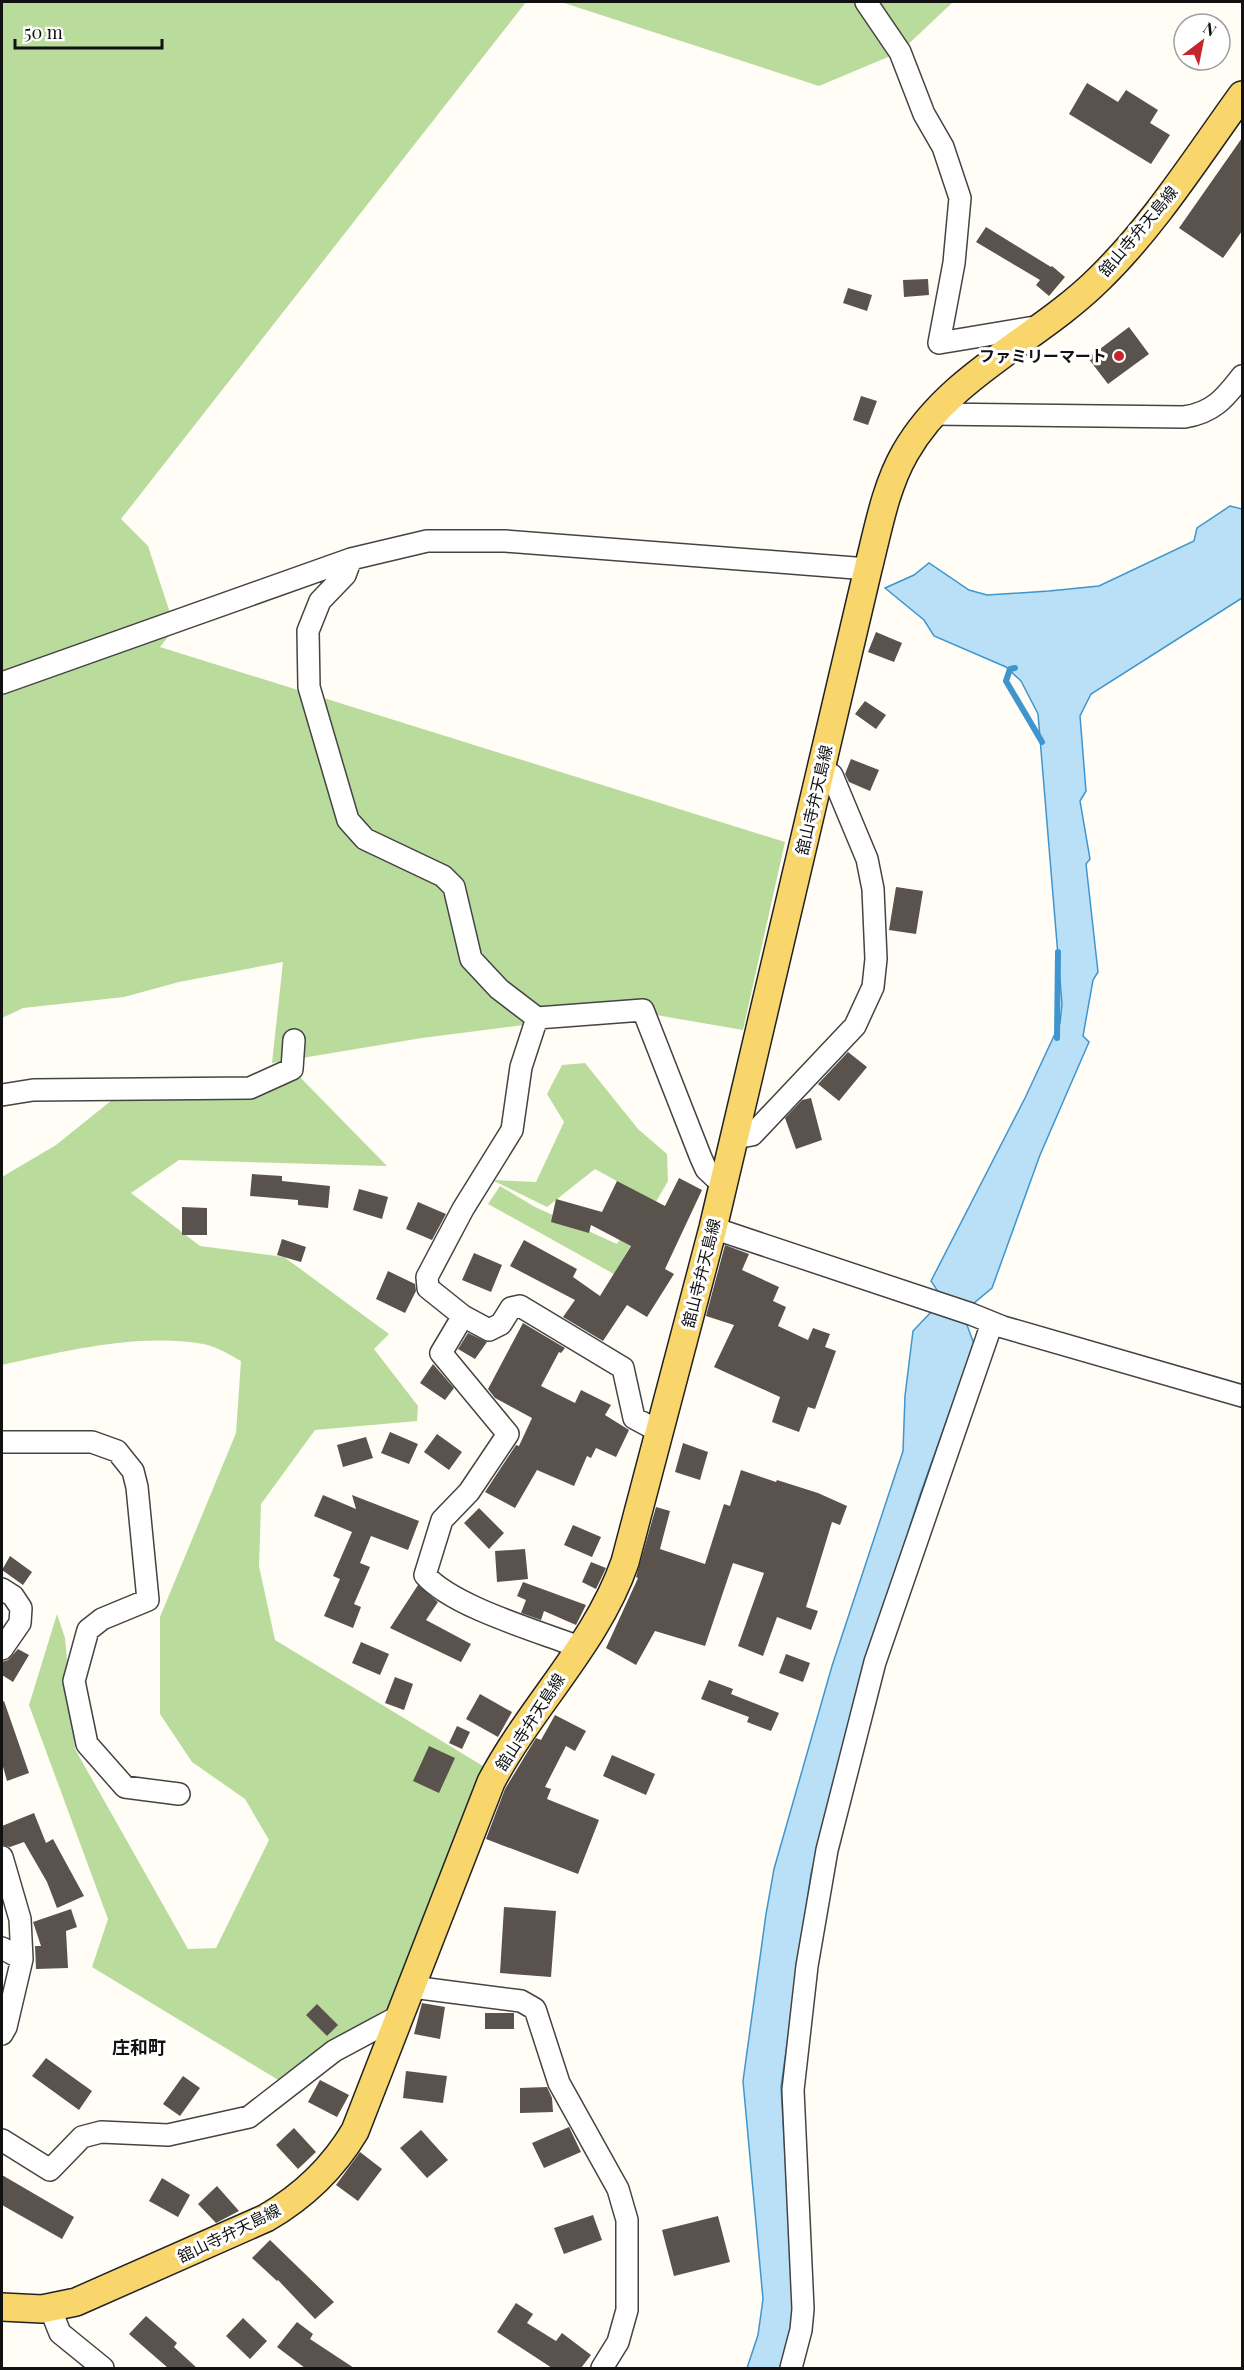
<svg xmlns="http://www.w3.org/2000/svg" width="1244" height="2370" font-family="'Playfair Display','Noto Sans JP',serif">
<rect width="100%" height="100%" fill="#fffdf5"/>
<!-- forest -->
<path fill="#b9dc9c" d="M2 2H526L121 519 148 546 175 628 160 647 785 842 743 1030 650 1014 643 1010 422 1038 272 1063 283 962 179 982 124 997 23 1008 2 1018Z
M561 2H953L900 52 819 86Z
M585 1063 638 1129 667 1154 668 1181 614 1274 488 1204 500 1186 535 1207 617 1244 646 1197 595 1169 547 1207 492 1180 536 1182 564 1122 547 1094 562 1065Z
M292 1069 387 1166 179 1160 131 1193 200 1246 284 1257 389 1334 374 1349 418 1406 417 1421 315 1430 261 1504 259 1566 275 1640 483 1766 389 2007 280 2081 92 1967 108 1919 29 1705 57 1614 65 1638 75 1749 188 1949 216 1948 269 1840 245 1799 192 1762 160 1714V1617L236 1433 241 1361C230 1355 216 1346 203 1344 137 1333 66 1351 2 1365V1177L56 1145 117 1096 199 1097Z"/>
<!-- water -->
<path fill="#b9e0f7" stroke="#3f96cf" stroke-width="1.5" d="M1230 506 1242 509V598L1091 694 1080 716 1086 791 1080 801 1090 859 1086 864 1098 972 1093 980 1083 1036 1089 1042 1040 1155 992 1288 973 1304 967 1325 974 1344 920 1495 867 1661 811 1874 781 2087 794 2307 789 2345 781 2368H747L758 2335 763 2299 743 2081 766 1914 774 1869 832 1666 903 1451 905 1396 913 1331 932 1311 939 1293 931 1281 1025 1098 1060 1023 1062 1004 1038 714 1021 681 1006 667 934 636 924 620 885 588 914 575 929 563 969 590 987 595 1049 591 1099 586 1194 541 1197 528Z"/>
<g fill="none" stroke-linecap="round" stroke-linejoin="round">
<!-- stream -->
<path stroke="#3f96cf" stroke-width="6" d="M1015 668 1010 669 1006 681 1042 742
M1057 1038 1058 952"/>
</g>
<!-- building -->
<path fill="#5a524d" d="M1087 83 1118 102 1126 90 1158 110 1150 123 1170 135 1151 164 1069 114Z
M1242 138V231L1223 258 1179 228Z
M986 227 1051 267 1052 266 1065 277 1049 296 1036 285 1040 280 976 242Z
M928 279 929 295 904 297 903 280Z
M848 288 872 295 867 311 843 303Z
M1129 327 1149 354 1108 384 1088 358Z
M861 396 877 401 868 425 853 420Z
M876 632 902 643 894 662 868 652Z
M865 701 886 715 876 729 855 714Z
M851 759 879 770 870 791 849 782 845 774Z
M896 887 923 891 916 934 889 930Z
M848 1052 867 1067 839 1101 818 1084Z
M811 1098 822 1140 796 1149 785 1118 802 1100Z
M252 1174 282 1176V1181L330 1186 328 1208 298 1205V1200L250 1196Z
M679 1178 702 1190 665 1269 674 1274 647 1317 627 1305 603 1341 563 1317 575 1300 510 1266 524 1240 577 1269 573 1277 600 1296 631 1246 591 1225 589 1233 551 1222 556 1199 602 1212 617 1181 665 1206Z
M359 1189 388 1197 382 1219 353 1210Z
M418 1202 446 1214 432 1240 406 1229Z
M182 1207 207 1208V1235H182Z
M282 1239 306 1247 301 1262 277 1255Z
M725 1245 749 1254 742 1270 779 1287 773 1301 786 1307 778 1326 808 1340 813 1328 830 1334 825 1347 836 1351 815 1409 808 1407 799 1432 772 1422 780 1397 714 1367 734 1325 706 1316Z
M474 1253 502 1265 491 1292 462 1280Z
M388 1271 415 1284 416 1291 405 1313 376 1299Z
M523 1323 565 1348 561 1353 559 1352 541 1386 575 1403 581 1390 611 1405 605 1415 629 1430 616 1457 596 1448 591 1458 587 1456 574 1486 537 1470 515 1508 485 1492 516 1445 519 1446 532 1418 495 1398 488 1389Z
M468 1333 487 1342 475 1359 458 1349Z
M433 1364 454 1388 445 1400 420 1383Z
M390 1432 418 1444 409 1464 381 1453Z
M437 1434 462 1452 449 1470 424 1452Z
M366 1437 373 1458 343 1467 337 1445Z
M683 1443 708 1452 700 1480 675 1472Z
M741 1470 776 1482 777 1480 818 1493 847 1506 840 1525 832 1522 806 1607 818 1611 811 1630 777 1617 763 1656 738 1646 764 1573 733 1563 705 1646 655 1631 636 1665 606 1648 638 1578 636 1577 656 1507 670 1511 660 1549 705 1564 724 1504 730 1506Z
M323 1495 356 1509 352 1495 419 1521 408 1550 371 1536 360 1563 370 1567 354 1604 361 1607 353 1628 324 1616 340 1579 333 1576 352 1532 314 1516Z
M479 1508 504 1533 489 1549 464 1523Z
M573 1525 601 1537 592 1557 564 1545Z
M525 1549 528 1579 497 1582 495 1551Z
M10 1556 32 1572 23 1585 2 1570Z
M591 1562 606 1568 596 1589 582 1582Z
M523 1582 586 1605 576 1625 544 1611 541 1620 521 1613 526 1600 517 1596Z
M418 1585 438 1602 426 1620 471 1644 461 1662 390 1628Z
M361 1642 389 1654 380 1675 352 1663Z
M18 1649 29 1655 13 1682 2 1675V1662L8 1660Z
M786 1654 810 1663 803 1682 779 1673Z
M395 1677 413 1684 404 1710 385 1703Z
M709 1680 733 1689 731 1694 779 1713 771 1731 747 1722 749 1717 701 1699Z
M480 1694 512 1712 498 1737 466 1719Z
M4 1701 29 1773 7 1781 2 1763V1702Z
M555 1715 586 1731 575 1751 566 1746 545 1787 551 1789 547 1799 599 1820 578 1874 486 1839 505 1789 536 1738 541 1740Z
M457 1726 470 1732 462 1749 449 1743Z
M429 1746 455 1758 439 1793 413 1781Z
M612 1755 655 1774 646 1795 603 1776Z
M34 1813 46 1843 53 1839 84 1896 57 1908 47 1882 24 1842 10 1847 2 1845V1826Z
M504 1907 556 1911 551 1977 500 1973Z
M71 1909 77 1927 66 1931 68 1968 36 1969 35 1946H41L33 1922Z
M422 2003 445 2007 440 2039 414 2034Z
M317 2004 338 2025 327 2036 306 2015Z
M485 2013H514V2029H485Z
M46 2058 92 2091 79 2110 32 2076Z
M406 2071 447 2076 443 2103 403 2098Z
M183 2076 200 2088 180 2116 163 2104Z
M320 2080 349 2095 337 2117 308 2102Z
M547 2087 552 2098 553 2112 520 2113V2088Z
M569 2127 581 2152 544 2168 532 2143Z
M294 2128 316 2152 298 2169 276 2145Z
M421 2130 448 2160 427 2178 400 2148Z
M360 2152 382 2169 358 2201 336 2185Z
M2 2175 74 2217 62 2239 2 2205Z
M162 2178 190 2195 178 2217 149 2201Z
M217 2186 239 2211 216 2223 198 2204Z
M593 2215 602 2240 564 2254 554 2228Z
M718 2216 730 2262 674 2276 662 2230Z
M270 2240 334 2302 315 2319 278 2280 277 2281 252 2258Z
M516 2303 533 2314 527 2323 556 2341 562 2333 591 2355 581 2368H552L497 2332Z
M146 2316 177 2343 174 2347 197 2368H168L129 2334Z
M243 2318 267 2341 250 2359 226 2336Z
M297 2322 313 2334 310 2339 354 2368H305L277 2347Z"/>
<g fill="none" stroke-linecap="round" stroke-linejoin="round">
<defs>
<path id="minor" d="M866 2 900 52 924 114 943 147 960 198 954 263 939 343 1041 326
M932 414 1184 417C1213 413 1225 398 1242 376
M351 559 345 575 320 601 308 631 309 687 348 820 365 839 443 876 454 887 471 959 499 989 537 1018 521 1067 512 1130 463 1209 427 1277 428 1288 463 1316 489 1330 501 1324 511 1308 520 1306 623 1368 634 1418 660 1432
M2 683 351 559 427 541H505L868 569
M537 1018 643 1010 701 1158 706 1169 723 1185
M2 1095 33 1090 250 1088 292 1069 294 1040
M734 1138 752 1135 855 1026 873 987 876 959 873 889 867 859 832 775 821 768
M713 1228 971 1314 1003 1327 1242 1396
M463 1316 441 1353 508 1434 469 1492 442 1520 425 1575C453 1607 538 1631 579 1647
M2 1442H92L117 1451 133 1471 137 1487 148 1600 102 1619 88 1630 74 1681 87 1744 125 1787 179 1794
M2 1589 13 1596 21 1608 20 1623 2 1649
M2 1857 20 1919 22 1959 6 2027 2 2034
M2 1948 22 1959
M412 1987 521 2001 535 2009 559 2083 618 2189 627 2220V2310L618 2342 602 2368
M2 2140 50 2170 82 2137 101 2132 168 2135 249 2117 334 2051 401 2015
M50 2308 60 2333 103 2368
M791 2368 801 2330 803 2309 793 2090 807 1966 827 1850 875 1662 992 1323"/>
<path id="major" d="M2 2307 42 2309 76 2302 266 2218C304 2196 333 2168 355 2131L491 1782C531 1706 597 1643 625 1562L713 1228 868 569C878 530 885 488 905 453 950 374 1038 340 1100 278 1155 224 1197 157 1242 95"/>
</defs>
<!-- minor casing -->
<use href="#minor" stroke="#444" stroke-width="24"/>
<!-- major casing -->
<use href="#major" stroke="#222" stroke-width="30"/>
<!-- minor -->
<use href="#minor" stroke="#fff" stroke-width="21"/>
<!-- major -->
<use href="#major" stroke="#f9d66b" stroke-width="27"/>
</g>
<!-- markers -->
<circle fill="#c4262e" stroke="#fff" stroke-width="2" cx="1119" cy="356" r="6"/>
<g text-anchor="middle" stroke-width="6" stroke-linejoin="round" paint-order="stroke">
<!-- street labels -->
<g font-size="16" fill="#111" stroke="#fff">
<text transform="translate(1138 231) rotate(-50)" y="6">舘山寺弁天島線</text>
<text transform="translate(814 800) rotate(-77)" y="6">舘山寺弁天島線</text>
<text transform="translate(701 1273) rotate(-76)" y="6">舘山寺弁天島線</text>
<text transform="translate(530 1722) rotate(-57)" y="6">舘山寺弁天島線</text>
<text transform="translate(229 2233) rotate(-26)" y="6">舘山寺弁天島線</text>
</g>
<!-- poi labels -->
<g font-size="16" font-weight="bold" fill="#111" stroke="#fff" text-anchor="end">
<text x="1107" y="362">ファミリーマート</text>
</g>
<!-- neighbourhood labels -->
<g font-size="18" font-weight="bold" fill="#111" stroke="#fff">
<text x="139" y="2054">庄和町</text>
</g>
</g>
<!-- border -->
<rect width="1244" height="2370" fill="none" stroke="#111111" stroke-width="6"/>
<!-- north arrow -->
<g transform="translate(1202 42) rotate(32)"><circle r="28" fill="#ffffff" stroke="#a0a0a0" stroke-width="1.5"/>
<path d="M0-4.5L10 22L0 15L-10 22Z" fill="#c4262e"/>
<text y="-9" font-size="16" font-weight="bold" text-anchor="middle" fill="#111111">N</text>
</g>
<!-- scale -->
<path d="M15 39v9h147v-9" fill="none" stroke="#111111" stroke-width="3"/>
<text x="24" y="39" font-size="18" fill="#111111" stroke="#ffffff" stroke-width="4.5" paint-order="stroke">50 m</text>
</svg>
